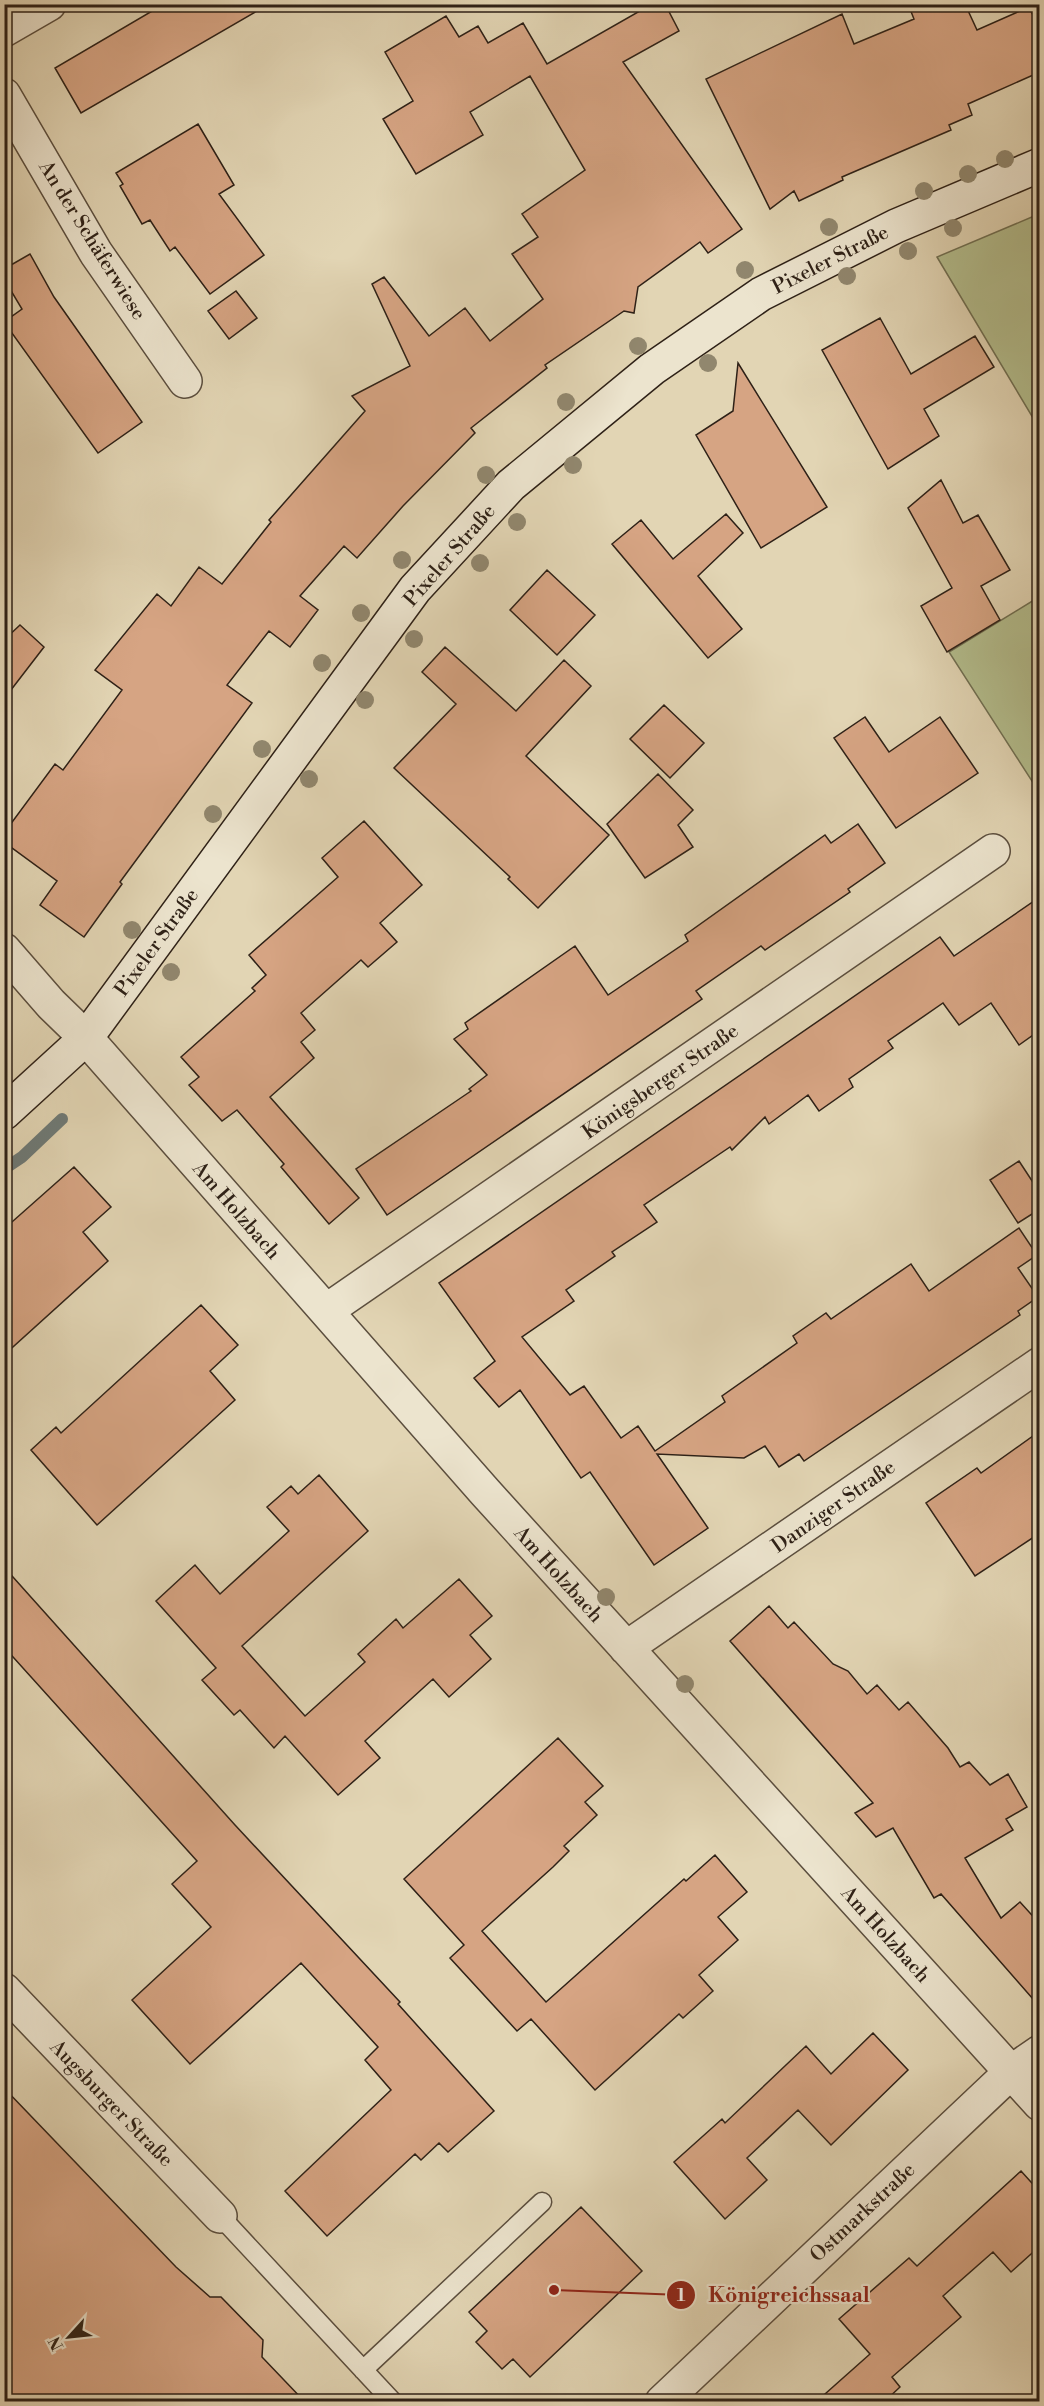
<svg xmlns="http://www.w3.org/2000/svg" width="1044" height="2406" font-family="'Libre Bodoni',serif">
<rect width="100%" height="100%" fill="#e2d5b4"/>
<filter id="stains"><feTurbulence type="fractalNoise" baseFrequency=".00333" numOctaves="4"/><feColorMatrix values="0 0 0 0 .2 0 0 0 0 .09 0 0 0 0 .02 0 0 0 .5 -.17"/></filter>
<radialGradient id="worn" r=".72"><stop offset=".6" stop-color="#630" stop-opacity="0"/><stop offset="1" stop-color="#630" stop-opacity=".3"/></radialGradient>
<!-- green -->
<path fill="#b3bd8d" stroke="#706f52" stroke-width="1.5" d="M1039 214V428L937 257Z
M1039 597V596V792L949 652Z"/>
<g fill="none" stroke-linecap="round" stroke-linejoin="round">
<!-- stream -->
<path stroke="#6e7a77" stroke-width="12" d="M4 1169 22 1157 62 1119"/>
</g>
<!-- building -->
<path fill="#d6a483" stroke="#2e2117" stroke-width="1.5" d="M164 4H269L81 113 55 68Z
M652 4H665L679 31 623 62 742 229 708 253 700 242 638 287 634 313 624 311 545 365 547 368 471 428 475 433 403 506 357 558 344 546 300 596 318 610 290 647 269 631 227 685 252 703 120 882 122 884 84 937 40 905 57 881 4 842V833L55 764 63 770 122 690 95 670 157 594 171 606 199 567 222 584 271 522 269 520 365 411 352 396 410 366 372 284 384 277 429 336 465 308 490 341 543 299 512 254 538 237 522 214 585 170 530 76 470 112 483 135 416 174 383 119 413 101 385 52 446 16 459 37 478 26 488 43 523 23 547 64Z
M908 4H965L977 30 1029 7 1040 30V72L968 104 972 115 949 125 951 130 842 177 843 180 799 201 794 191 770 209 706 79 842 14 854 44 914 19Z
M198 124 234 185 219 194 264 255 210 294 175 247 170 251 150 220 142 224 120 186 123 184 116 173Z
M30 254 54 297 142 422 98 453 4 322 22 309 4 279V269Z
M236 291 257 318 229 339 208 311Z
M880 318 911 374 975 336 994 367 924 409 939 436 888 469 822 350Z
M738 363 827 507 761 548 696 435 733 411Z
M941 480 963 523 978 515 1010 570 981 586 1000 620 947 652 921 606 952 588 908 508Z
M726 514 743 533 698 576 742 629 708 658 612 544 641 520 673 559Z
M547 570 595 615 557 655 510 610Z
M20 625 44 647 4 699V640Z
M445 647 516 711 564 660 591 686 526 756 609 835 538 908 508 879 510 877 394 768 456 704 422 672Z
M664 705 704 743 670 778 630 739Z
M865 717 889 752 940 717 978 773 896 828 834 738Z
M658 774 693 810 678 825 693 847 645 878 607 824Z
M364 821 422 885 380 923 397 942 368 967 361 960 301 1013 315 1030 301 1042 314 1058 270 1097 359 1198 329 1224 281 1167 284 1164 237 1110 222 1121 189 1085 199 1077 181 1057 255 991 252 988 266 975 249 955 338 877 322 858Z
M858 824 885 863 848 889 850 892 765 950 761 946 696 991 702 999 387 1215 356 1169 471 1091 469 1089 487 1075 454 1039 468 1029 465 1023 575 946 608 995 688 941 685 935 825 835 831 843Z
M1040 897V1030L1019 1045 991 1003 959 1025 943 1003 888 1041 893 1048 849 1079 853 1087 819 1111 808 1095 769 1124 765 1117 732 1150 730 1147 644 1205 657 1222 612 1252 615 1256 566 1290 574 1301 522 1337 570 1395 584 1386 621 1438 638 1426 655 1451 725 1402 722 1396 797 1343 793 1336 826 1313 831 1319 911 1264 929 1291 1019 1228 1037 1255 1018 1268 1038 1297 1018 1311 1020 1315 804 1461 799 1454 779 1467 765 1446 744 1458 657 1454 708 1528 654 1565 590 1472 581 1478 520 1390 499 1407 474 1378 495 1361 439 1283 940 937 954 956Z
M1019 1161 1040 1193V1209L1018 1223 990 1180Z
M74 1167 111 1207 83 1232 108 1261 4 1355V1229Z
M201 1305 238 1345 210 1371 235 1400 97 1525 31 1450 56 1427 61 1433Z
M1040 1431V1533L975 1576 926 1503 977 1468 981 1473Z
M319 1475 368 1531 242 1646 305 1716 365 1662 358 1654 396 1619 403 1628 459 1579 492 1616 470 1635 491 1659 449 1697 433 1679 365 1741 380 1758 338 1795 285 1736 274 1748 240 1710 234 1715 202 1680 216 1668 156 1601 195 1565 220 1594 289 1531 267 1507 291 1486 298 1494Z
M4 1567 235 1825 400 2002 398 2004 494 2111 448 2152 439 2143 421 2160 415 2154 327 2236 285 2191 391 2090 365 2060 378 2047 301 1963 190 2064 132 2000 211 1927 172 1884 197 1861 4 1647Z
M769 1606 788 1628 794 1622 833 1664 848 1671 867 1694 877 1685 899 1710 908 1702 948 1748 960 1767 969 1762 990 1785 1008 1774 1027 1807 1006 1819 1013 1830 965 1858 1001 1918 1020 1902 1040 1924V2007L941 1894 934 1898 893 1828 876 1837 855 1813 873 1803 730 1641Z
M558 1738 603 1786 585 1802 597 1815 564 1846 569 1851 553 1867 482 1931 546 2002 684 1879 686 1881 715 1855 747 1892 718 1917 738 1940 699 1975 713 1991 683 2018 679 2014 595 2090 531 2019 517 2031 450 1958 464 1945 404 1879Z
M873 2033 908 2070 831 2145 798 2110 747 2158 767 2180 725 2219 674 2162 722 2119 725 2123 806 2046 831 2074Z
M4 2088 176 2267 210 2297H221L263 2340 262 2357 305 2402H4Z
M1021 2171 1040 2192V2246L1011 2272 993 2252 943 2296 961 2317 892 2377 900 2387 884 2402H816L870 2354 839 2319 909 2258 917 2266Z
M581 2207 642 2271 530 2377 513 2359 502 2369 476 2342 487 2331 469 2312Z"/>
<g fill="none" stroke-linecap="round" stroke-linejoin="round">
<defs>
<path id="service" d="M220 2216 393 2402
M363 2370 542 2202"/>
<path id="minor" d="M4 30 49 4
M4 95 96 253 185 381
M4 950 51 1004 86 1038 485 1492 1040 2104
M326 1311 993 851
M626 1648 1040 1364
M4 1990 220 2216
M662 2402 1011 2072 1040 2052"/>
<path id="secondary" d="M4 1113 86 1038 415 589 511 485 652 369 761 294 896 226 1040 165"/>
</defs>
<!-- service casing -->
<use href="#service" stroke="#5b4e3e" stroke-width="21"/>
<!-- minor casing -->
<use href="#minor" stroke="#5b4e3e" stroke-width="36"/>
<!-- secondary casing -->
<use href="#secondary" stroke="#2e2117" stroke-width="36"/>
<!-- service -->
<use href="#service" stroke="#ece4ce" stroke-width="18"/>
<!-- minor -->
<use href="#minor" stroke="#ece4ce" stroke-width="33"/>
<!-- secondary -->
<use href="#secondary" stroke="#ece4ce" stroke-width="33"/>
</g>
<!-- trees -->
<g fill="#91876e">
<circle cx="1005" cy="159" r="9"/>
<circle cx="968" cy="174" r="9"/>
<circle cx="924" cy="191" r="9"/>
<circle cx="829" cy="227" r="9"/>
<circle cx="953" cy="228" r="9"/>
<circle cx="908" cy="251" r="9"/>
<circle cx="745" cy="270" r="9"/>
<circle cx="847" cy="276" r="9"/>
<circle cx="638" cy="346" r="9"/>
<circle cx="708" cy="363" r="9"/>
<circle cx="566" cy="402" r="9"/>
<circle cx="573" cy="465" r="9"/>
<circle cx="486" cy="475" r="9"/>
<circle cx="517" cy="522" r="9"/>
<circle cx="402" cy="560" r="9"/>
<circle cx="480" cy="563" r="9"/>
<circle cx="361" cy="613" r="9"/>
<circle cx="414" cy="639" r="9"/>
<circle cx="322" cy="663" r="9"/>
<circle cx="365" cy="700" r="9"/>
<circle cx="262" cy="749" r="9"/>
<circle cx="309" cy="779" r="9"/>
<circle cx="213" cy="814" r="9"/>
<circle cx="132" cy="930" r="9"/>
<circle cx="171" cy="972" r="9"/>
<circle cx="606" cy="1597" r="9"/>
<circle cx="685" cy="1684" r="9"/>
</g>
<g text-anchor="middle" stroke-width="4.5" stroke-linejoin="round" paint-order="stroke">
<!-- street labels -->
<g font-size="20" fill="#2e2117" stroke="#ece4ce">
<text transform="translate(93 240) rotate(58)" y="7">An der Schäferwiese</text>
<text transform="translate(830 259) rotate(-27)" y="7">Pixeler Straße</text>
<text transform="translate(449 555) rotate(-49)" y="7">Pixeler Straße</text>
<text transform="translate(156 942) rotate(-54)" y="7">Pixeler Straße</text>
<text transform="translate(660 1081) rotate(-35)" y="7">Königsberger Straße</text>
<text transform="translate(237 1210) rotate(49)" y="7">Am Holzbach</text>
<text transform="translate(833 1506) rotate(-35)" y="7">Danziger Straße</text>
<text transform="translate(559 1574) rotate(48)" y="7">Am Holzbach</text>
<text transform="translate(886 1934) rotate(48)" y="7">Am Holzbach</text>
<text transform="translate(112 2103) rotate(46)" y="7">Augsburger Straße</text>
<text transform="translate(862 2212) rotate(-43)" y="7">Ostmarkstraße</text>
</g>
</g>
<!-- callouts -->
<path fill="none" stroke="#8f2418" stroke-width="2" d="M554 2290L681 2295"/>
<g fill="#8f2418" stroke="#ece4ce" stroke-width="2">
<circle cx="554" cy="2290" r="6"/>
<circle cx="681" cy="2295" r="15"/>
</g>
<g font-size="18" text-anchor="middle" font-weight="bold" fill="#fff">
<text x="681" y="2301">1</text>
</g>
<g font-size="21" text-anchor="middle" font-weight="bold" fill="#8f2418" stroke="#ece4ce" stroke-width="4.5" stroke-linejoin="round" paint-order="stroke">
<text x="789" y="2302">Königreichssaal</text>
</g>
<!-- margin -->
<rect width="1044" height="2406" fill="none" stroke="#e2d5b4" stroke-width="24"/>
<rect x="6" y="6" width="1032" height="2394" fill="none" stroke="#2e2117" stroke-width="3"/>
<rect x="12" y="12" width="1020" height="2382" fill="none" stroke="#2e2117" stroke-width="1.5"/>
<!-- north arrow -->
<g transform="translate(69 2337) rotate(243)" stroke="#ece4ce" stroke-width="4.5" paint-order="stroke">
<path d="M0-4.5L10 22L0 15L-10 22Z" fill="#2e2117"/>
<text y="-9" font-size="16" font-weight="bold" text-anchor="middle" fill="#2e2117">N</text>
</g>
<rect width="100%" height="100%" filter="url(#stains)"/>
<rect width="100%" height="100%" fill="url(#worn)"/>
</svg>
